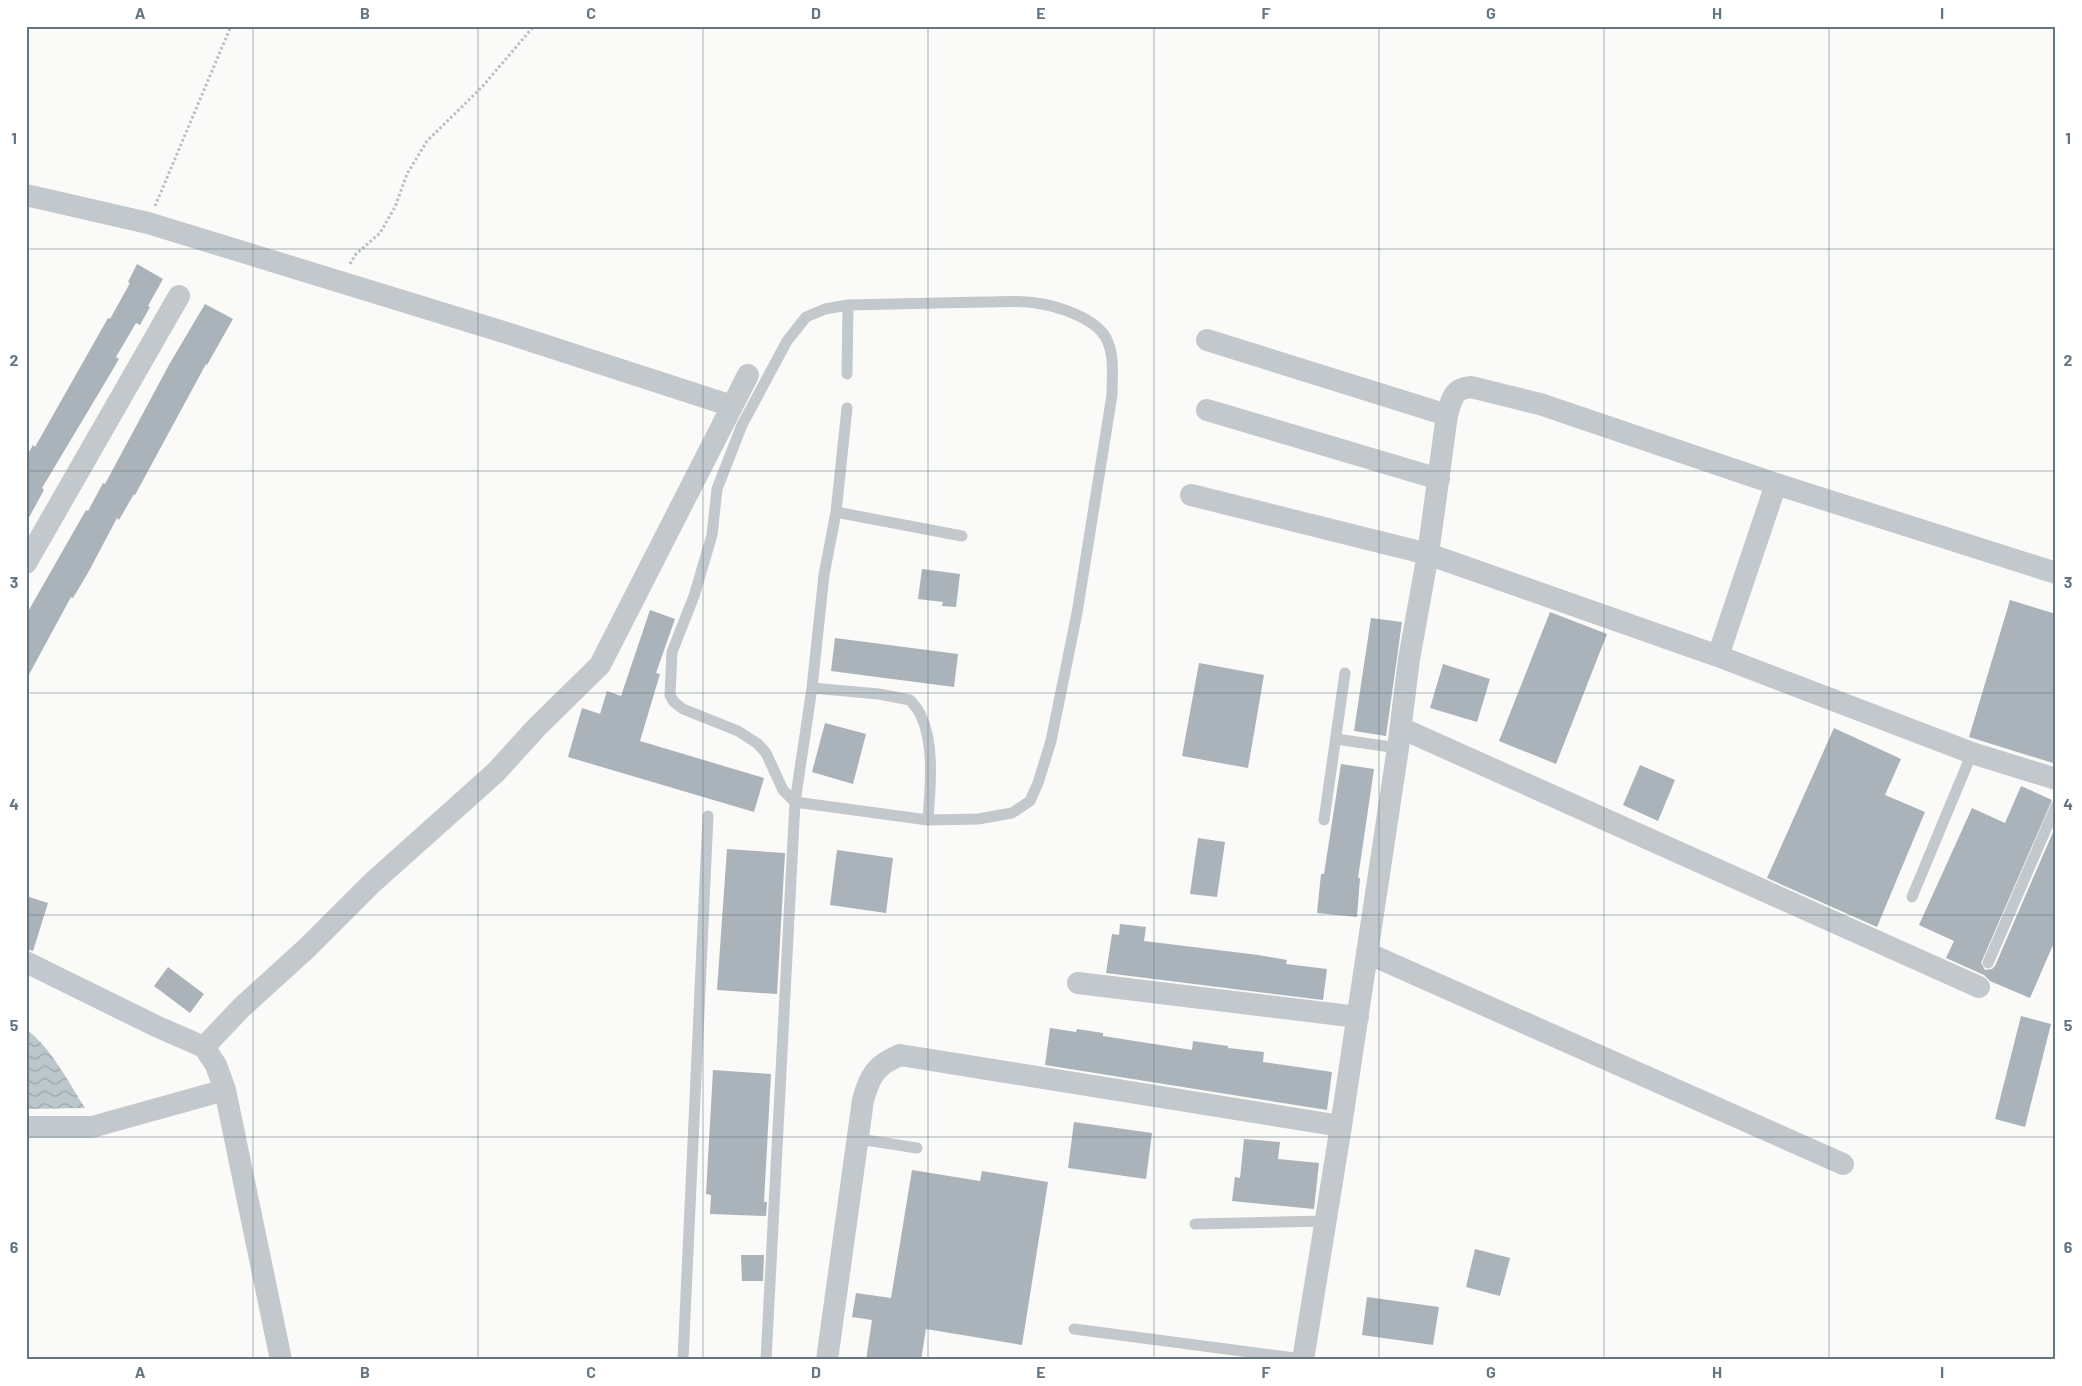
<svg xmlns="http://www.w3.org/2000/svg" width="2082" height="1386" font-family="Barlow,sans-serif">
<defs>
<pattern id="water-waves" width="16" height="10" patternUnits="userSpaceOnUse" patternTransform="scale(1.25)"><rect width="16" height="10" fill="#bbc7cb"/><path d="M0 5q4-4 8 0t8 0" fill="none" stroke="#9ca6aa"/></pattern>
</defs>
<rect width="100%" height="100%" fill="#fafaf8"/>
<!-- water -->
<path fill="url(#water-waves)" d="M26 1029C51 1048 68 1081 85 1108L26 1109Z"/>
<!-- building -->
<path fill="#aab3b9" d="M137 264 163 279 148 306 150 307 140 325 136 323 116 357 119 359 109 376 42 488 44 490 26 523V457L33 445 35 447 108 318 110 319 130 283 128 282Z
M205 304 233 319 207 365 206 364 135 495 134 494 119 520 117 518 89 571 73 598 71 597 26 680V615L86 510 88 511 103 483 105 484 170 363Z
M922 569 960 574 956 607 942 606 943 602 918 599Z
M2010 600 2056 614V764L1969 737Z
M650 610 675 619 656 673 660 674 640 741 764 778 754 812 568 757 582 708 600 714 607 691 621 696Z
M1550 612 1607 634 1556 764 1499 741Z
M1371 618 1402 622 1386 736 1354 731Z
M835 638 958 654 954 687 831 671Z
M1199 663 1264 675 1248 768 1182 756Z
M1443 664 1490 679 1477 722 1430 708Z
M825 723 866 734 853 784 812 772Z
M1834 728 1901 759 1885 795 1925 812 1877 927 1767 878Z
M1341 764 1374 769 1358 878H1360L1357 917 1317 913 1321 874H1324Z
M1640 765 1675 780 1658 821 1623 805Z
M2021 786 2052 800 1981 963 1985 970 1992 969 1995 966 2056 825V938L2030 998 1990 981 1984 975 1946 958 1954 941 1919 925 1972 808 2005 823Z
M1198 838 1225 842 1217 897 1190 894Z
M727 849 785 853 777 994 717 990Z
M837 850 893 858 886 913 830 905Z
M26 896 48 903 33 951 26 949Z
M1120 924 1146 927 1144 941 1258 955 1287 960 1286 964 1327 969 1323 1000 1106 973 1112 934 1119 935Z
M168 967 204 994 190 1013 154 986Z
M2021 1016 2051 1024 2025 1127 1995 1119Z
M1050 1028 1076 1032 1077 1029 1103 1033V1036L1192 1050 1193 1041 1228 1046V1048L1264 1052 1263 1062 1332 1072 1327 1110 1045 1065Z
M713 1070 771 1074 764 1202H767L766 1216 710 1214 711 1195 706 1194Z
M1074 1122 1152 1133 1146 1179 1068 1168Z
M1244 1139 1280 1142 1278 1159 1319 1163 1314 1209 1232 1201 1235 1177 1240 1178Z
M912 1170 980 1181 982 1171 1048 1182 1022 1345 926 1329 921 1360H866L872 1320 852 1317 856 1293 891 1298Z
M1475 1249 1510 1258 1500 1296 1466 1287Z
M741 1255H764L763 1281H742Z
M1367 1297 1439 1307 1433 1345 1362 1335Z"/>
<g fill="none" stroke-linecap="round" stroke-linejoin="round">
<!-- path -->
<path stroke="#bbbfc2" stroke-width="3" stroke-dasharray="2.5 2.5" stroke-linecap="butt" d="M155 206 231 26
M350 264 356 254 380 233 395 207 407 174 427 141 482 87 534 26"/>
<!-- service -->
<path stroke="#c3c8cc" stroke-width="11" d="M982 302C999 302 1019 300 1036 303 1058 306 1095 318 1106 338 1115 355 1112 377 1112 395L1077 613 1051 741 1038 783 1030 801 1012 813 978 819 928 820 795 802 783 790 766 753 758 744 738 731 683 709 674 702 670 695 672 652 694 596 712 535 717 489 742 425 787 341 806 317 825 309 848 305Z
M847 374 848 305
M836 512 962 536
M812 688 879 694 910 700C914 705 919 710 921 716 935 745 930 789 928 820
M1336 739 1398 748
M1324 820 1345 673
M1912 897 1972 753
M1988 963 2056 806
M859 1139 917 1148
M1195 1224 1325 1221
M1074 1329 1303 1359
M683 1360 708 816
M766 1360 795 802 812 688 824 575 836 512 847 408"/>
<!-- minor -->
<path stroke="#c3c8cc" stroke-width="22" d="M26 195 148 223 510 334 732 406
M1207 340 1447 415
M1207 410 1439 479
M1191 495 1428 554 1718 656 1972 753 2056 779
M26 563 179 296
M1718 656 1776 484
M1401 728 1979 987
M1367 953 1843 1164
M26 962 158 1027 204 1047 216 1065 225 1090 281 1360
M1078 983 1358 1017
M204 1047 242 1007 307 948 372 883 496 772 536 728 600 665 748 375
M26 1127H92L225 1090
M827 1360 863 1100C870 1075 876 1065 900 1055L1341 1126
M1303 1360 1341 1126 1398 748 1409 659 1428 554 1447 415C1452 399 1452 389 1471 387L1540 404 1776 484 2056 573"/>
</g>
<!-- grid -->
<path fill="none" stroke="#657683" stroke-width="1" stroke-opacity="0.55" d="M253 26V1360M478 26V1360M703 26V1360M928 26V1360M1154 26V1360M1379 26V1360M1604 26V1360M1829 26V1360M26 249H2056M26 471H2056M26 693H2056M26 915H2056M26 1137H2056"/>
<!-- border -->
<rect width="2082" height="1386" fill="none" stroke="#ffffff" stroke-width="55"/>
<rect x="28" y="28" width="2026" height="1330" fill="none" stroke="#657683" stroke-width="2"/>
<g font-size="16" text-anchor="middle" font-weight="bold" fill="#657683">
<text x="140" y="19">A</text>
<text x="365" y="19">B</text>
<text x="591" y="19">C</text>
<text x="816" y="19">D</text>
<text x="1041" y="19">E</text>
<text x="1266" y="19">F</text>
<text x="1491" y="19">G</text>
<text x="1717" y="19">H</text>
<text x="1942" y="19">I</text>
<text x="14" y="144">1</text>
<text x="2068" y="144">1</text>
<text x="14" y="366">2</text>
<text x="2068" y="366">2</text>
<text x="14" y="588">3</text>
<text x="2068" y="588">3</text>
<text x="14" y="810">4</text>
<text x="2068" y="810">4</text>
<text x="14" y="1031">5</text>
<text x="2068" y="1031">5</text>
<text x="14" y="1253">6</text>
<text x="2068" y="1253">6</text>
<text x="140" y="1378">A</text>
<text x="365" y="1378">B</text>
<text x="591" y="1378">C</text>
<text x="816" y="1378">D</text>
<text x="1041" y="1378">E</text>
<text x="1266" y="1378">F</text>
<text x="1491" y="1378">G</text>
<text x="1717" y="1378">H</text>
<text x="1942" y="1378">I</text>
</g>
</svg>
